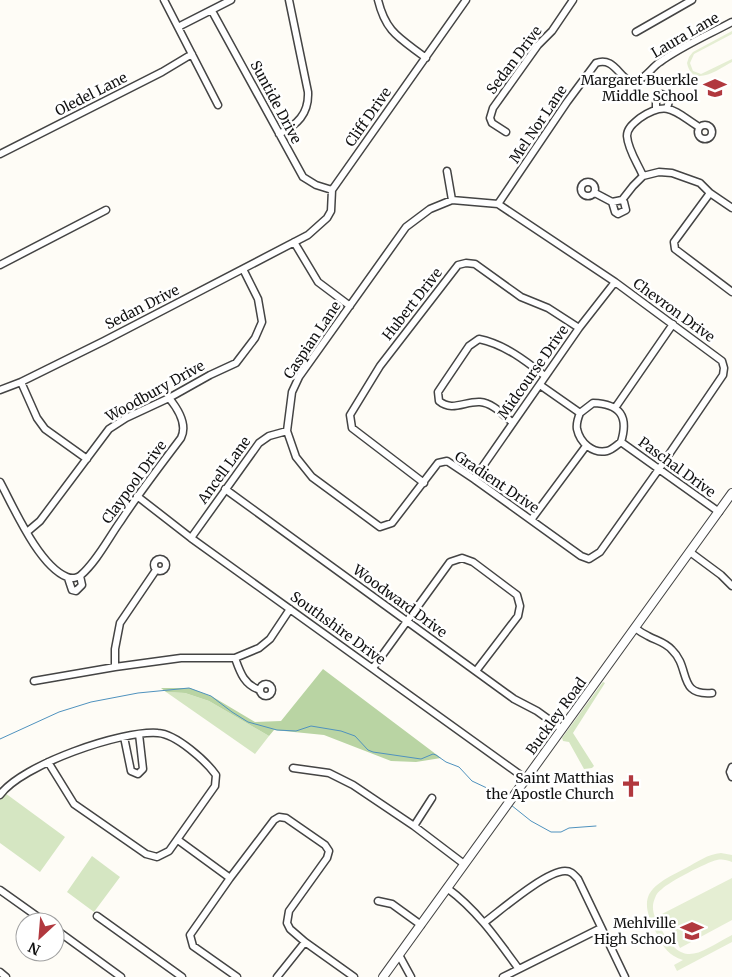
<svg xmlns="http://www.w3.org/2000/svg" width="732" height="977" font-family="Merriweather,serif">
<rect width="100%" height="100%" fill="#fefcf6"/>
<!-- green -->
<path fill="#d5e6c2" d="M603 682 605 683 573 733 594 766 592 768 584 769 569 742 563 741 562 738Z
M166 692 185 693 209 701 269 736 255 754Z
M5 793 65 837 40 872 0 843V800Z
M92 856 120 877 94 912 67 892Z"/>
<!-- forest -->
<path fill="#b9d4a3" d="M323 669 441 758 416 762 391 761 324 735 274 730 269 736 209 701 185 693 166 692 161 688H190L213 697 255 722 281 721Z"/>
<!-- pitch -->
<path fill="#e5eed3" d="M732 31V34L694 54 690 63 693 71 701 74 732 59V62C719 69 692 89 687 63L689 57 693 52Z
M721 853 732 855V862C727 860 722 859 717 860 707 862 669 882 662 889 659 891 656 894 655 898 650 909 655 918 660 927 683 970 698 953 732 935V942L677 971 674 965 683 960C669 956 663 947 657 934 635 894 651 886 686 868 697 862 708 854 721 853Z
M732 878V920L680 948 662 914Z"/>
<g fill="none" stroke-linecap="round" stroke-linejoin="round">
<!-- stream -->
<path stroke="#4f92be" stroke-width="1" d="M0 739 59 712 91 702 138 693 189 688 211 696 232 712 248 722 277 730 296 731 311 726 341 731 355 736 368 750 373 752 421 759 433 754 436 755 446 762 459 767 472 781 489 789 506 801
M511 805 531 821 551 832H561L569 828 596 826"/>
<defs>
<path id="minor" d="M164 0 218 105
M378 0C386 33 400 38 426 58
M212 11 303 177 316 185 332 190
M178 27 231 0
M636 32 692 0
M656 109V99L662 94 670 98 667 108
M698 132a7 7 0 1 1 14 0a7 7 0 1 1-14 0Z
M506 132 492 123 490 118 493 108 538 45 552 31 573 0
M279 134C297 125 309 114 308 92L289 0
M0 154 162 72 192 54
M447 171 452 200
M643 176C638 164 628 150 627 136 627 128 634 123 640 118 668 99 675 112 699 127
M581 189a7 7 0 1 1 14 0a7 7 0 1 1-14 0Z
M595 193 612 202 622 200 633 186 643 176 659 172 672 173 700 183 710 193 732 208
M710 193 674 242 675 249 732 292
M452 200 498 204 615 282 722 361 724 368 723 375 659 469 600 552 589 559 581 556 474 479 447 461 438 463 392 523 380 527 312 477 296 457 287 431 292 392 299 377 406 227 430 209Z
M612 202 615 212 618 214 626 210 624 202 622 200
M498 204 567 102 596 63C616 55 621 85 636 81 645 79 652 67 660 62 682 46 708 35 732 22
M294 242 318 282 350 306
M0 265 106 210
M21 382 37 418 45 429 87 459
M540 385 580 413
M0 390 21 382 104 341 308 235 327 218 331 211 332 190 466 0
M593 403C620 404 629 416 621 442 617 445 612 450 607 451 593 454 580 443 577 429 576 423 578 418 580 413Z
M615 408 673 324
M513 423C503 415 493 403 480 402 465 401 452 412 439 401L438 392 444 383 469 346 479 339C504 344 526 361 545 376
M621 442 719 512
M474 479 579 328 615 282
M0 482C14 508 39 566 67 577 72 579 78 578 81 575 97 561 108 539 120 522 139 493 160 466 181 438 188 424 178 409 169 398
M424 483 352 428 350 415 380 366 458 265 466 263 475 264 521 297 548 308 579 328
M225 489 514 699 537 711 562 729
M137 496 191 538 526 779
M531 520 586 446
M27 532 40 521 109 429 126 418 169 398 210 375 236 363 255 338 262 322 258 299 243 269
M191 538 259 443 269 436 287 431
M690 552 721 575 732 586
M154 565a6 6 0 1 1 12 0a6 6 0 1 1-12 0Z
M68 578 72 590 76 591 82 585 80 576
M635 628C639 631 644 634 648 636 657 641 665 642 672 650 691 668 677 696 712 693
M235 658C240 672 244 685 260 690
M115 667V649L120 623 156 570
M373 668 450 562 462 558 473 562 517 595 520 606 518 616 476 671
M34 681 115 667 181 658H235L259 648 270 639 290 609
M260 690a6 6 0 1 1 12 0a6 6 0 1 1-12 0Z
M124 737 131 771 138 774 143 769 139 734
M732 767 730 772 732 777
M293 768 329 773 353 785 414 826 464 864
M0 795C21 765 122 730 158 733 176 734 206 761 216 775L215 786 169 851 157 857 146 854 74 804 48 762
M414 826 432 798
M178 840 230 878
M447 888C477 910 497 939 518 968
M0 890 45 922
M378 901 392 904 421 925
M97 916 182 977
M485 922C501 910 546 871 565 871 572 871 574 875 578 879L625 977
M55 929 121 977
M399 955 411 977
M0 972 6 977
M237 977 193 946 190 935 230 878 274 820 279 817 286 818 325 845 329 851 327 858 289 911 287 923 290 929 305 942 354 977
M277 977 305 942
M503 977 601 928"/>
<path id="tertiary" d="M383 977 732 493"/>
</defs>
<!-- minor casing -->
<use href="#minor" stroke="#444" stroke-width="9"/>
<!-- tertiary casing -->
<use href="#tertiary" stroke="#444" stroke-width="10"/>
<!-- minor -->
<use href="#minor" stroke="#fff" stroke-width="6"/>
<!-- tertiary -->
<use href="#tertiary" stroke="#fff" stroke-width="8"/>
</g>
<!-- icons -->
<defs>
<symbol id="school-bare" viewBox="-9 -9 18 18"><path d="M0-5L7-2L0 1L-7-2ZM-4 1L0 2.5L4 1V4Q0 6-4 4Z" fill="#b1383e" stroke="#fff" stroke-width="2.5" paint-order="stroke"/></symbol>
<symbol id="church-bare" viewBox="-9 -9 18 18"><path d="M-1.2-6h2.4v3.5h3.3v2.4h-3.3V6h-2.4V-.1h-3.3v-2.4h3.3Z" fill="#b1383e" stroke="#fff" stroke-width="2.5" paint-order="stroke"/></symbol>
</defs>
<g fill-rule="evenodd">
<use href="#school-bare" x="699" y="72" width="32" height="32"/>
<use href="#church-bare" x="615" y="770" width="32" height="32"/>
<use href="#school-bare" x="676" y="915" width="32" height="32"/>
</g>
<g text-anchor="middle" stroke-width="5" stroke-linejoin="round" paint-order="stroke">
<!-- street labels -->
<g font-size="14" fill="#111" stroke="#fff">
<text transform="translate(685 35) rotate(-30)" y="5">Laura Lane</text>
<text transform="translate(514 60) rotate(-53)" y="5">Sedan Drive</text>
<text transform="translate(91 94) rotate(-27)" y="5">Oledel Lane</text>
<text transform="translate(276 102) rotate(62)" y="5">Suntide Drive</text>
<text transform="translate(368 117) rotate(-55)" y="5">Cliff Drive</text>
<text transform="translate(538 124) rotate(-56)" y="5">Mel Nor Lane</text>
<text transform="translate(412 304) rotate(-52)" y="5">Hubert Drive</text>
<text transform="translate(142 307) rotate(-27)" y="5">Sedan Drive</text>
<text transform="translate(674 310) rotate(36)" y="5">Chevron Drive</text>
<text transform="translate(312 340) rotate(-56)" y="5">Caspian Lane</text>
<text transform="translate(533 372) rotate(-55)" y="5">Midcourse Drive</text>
<text transform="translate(155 391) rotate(-29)" y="5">Woodbury Drive</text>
<text transform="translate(677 467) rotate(36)" y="5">Paschal Drive</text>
<text transform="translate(224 470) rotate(-54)" y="5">Ancell Lane</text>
<text transform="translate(134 482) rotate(-54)" y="5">Claypool Drive</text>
<text transform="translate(497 482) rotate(34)" y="5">Gradient Drive</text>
<text transform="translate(400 601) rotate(36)" y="5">Woodward Drive</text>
<text transform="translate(338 628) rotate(36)" y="5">Southshire Drive</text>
<text transform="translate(556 716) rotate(-54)" y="5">Buckley Road</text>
</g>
<!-- poi labels -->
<g font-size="14" fill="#111" stroke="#fff" text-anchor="end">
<text x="698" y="85">Margaret Buerkle<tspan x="698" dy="16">Middle School</tspan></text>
<text x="614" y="783">Saint Matthias<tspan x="614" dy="16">the Apostle Church</tspan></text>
<text x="676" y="928">Mehlville<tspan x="676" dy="16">High School</tspan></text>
</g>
</g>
<!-- north arrow -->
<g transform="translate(40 937) rotate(206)"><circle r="24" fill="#ffffff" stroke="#a0a0a0"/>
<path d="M0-4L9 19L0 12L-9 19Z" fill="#b1383e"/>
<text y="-8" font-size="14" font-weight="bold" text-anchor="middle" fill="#111111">N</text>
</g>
</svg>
